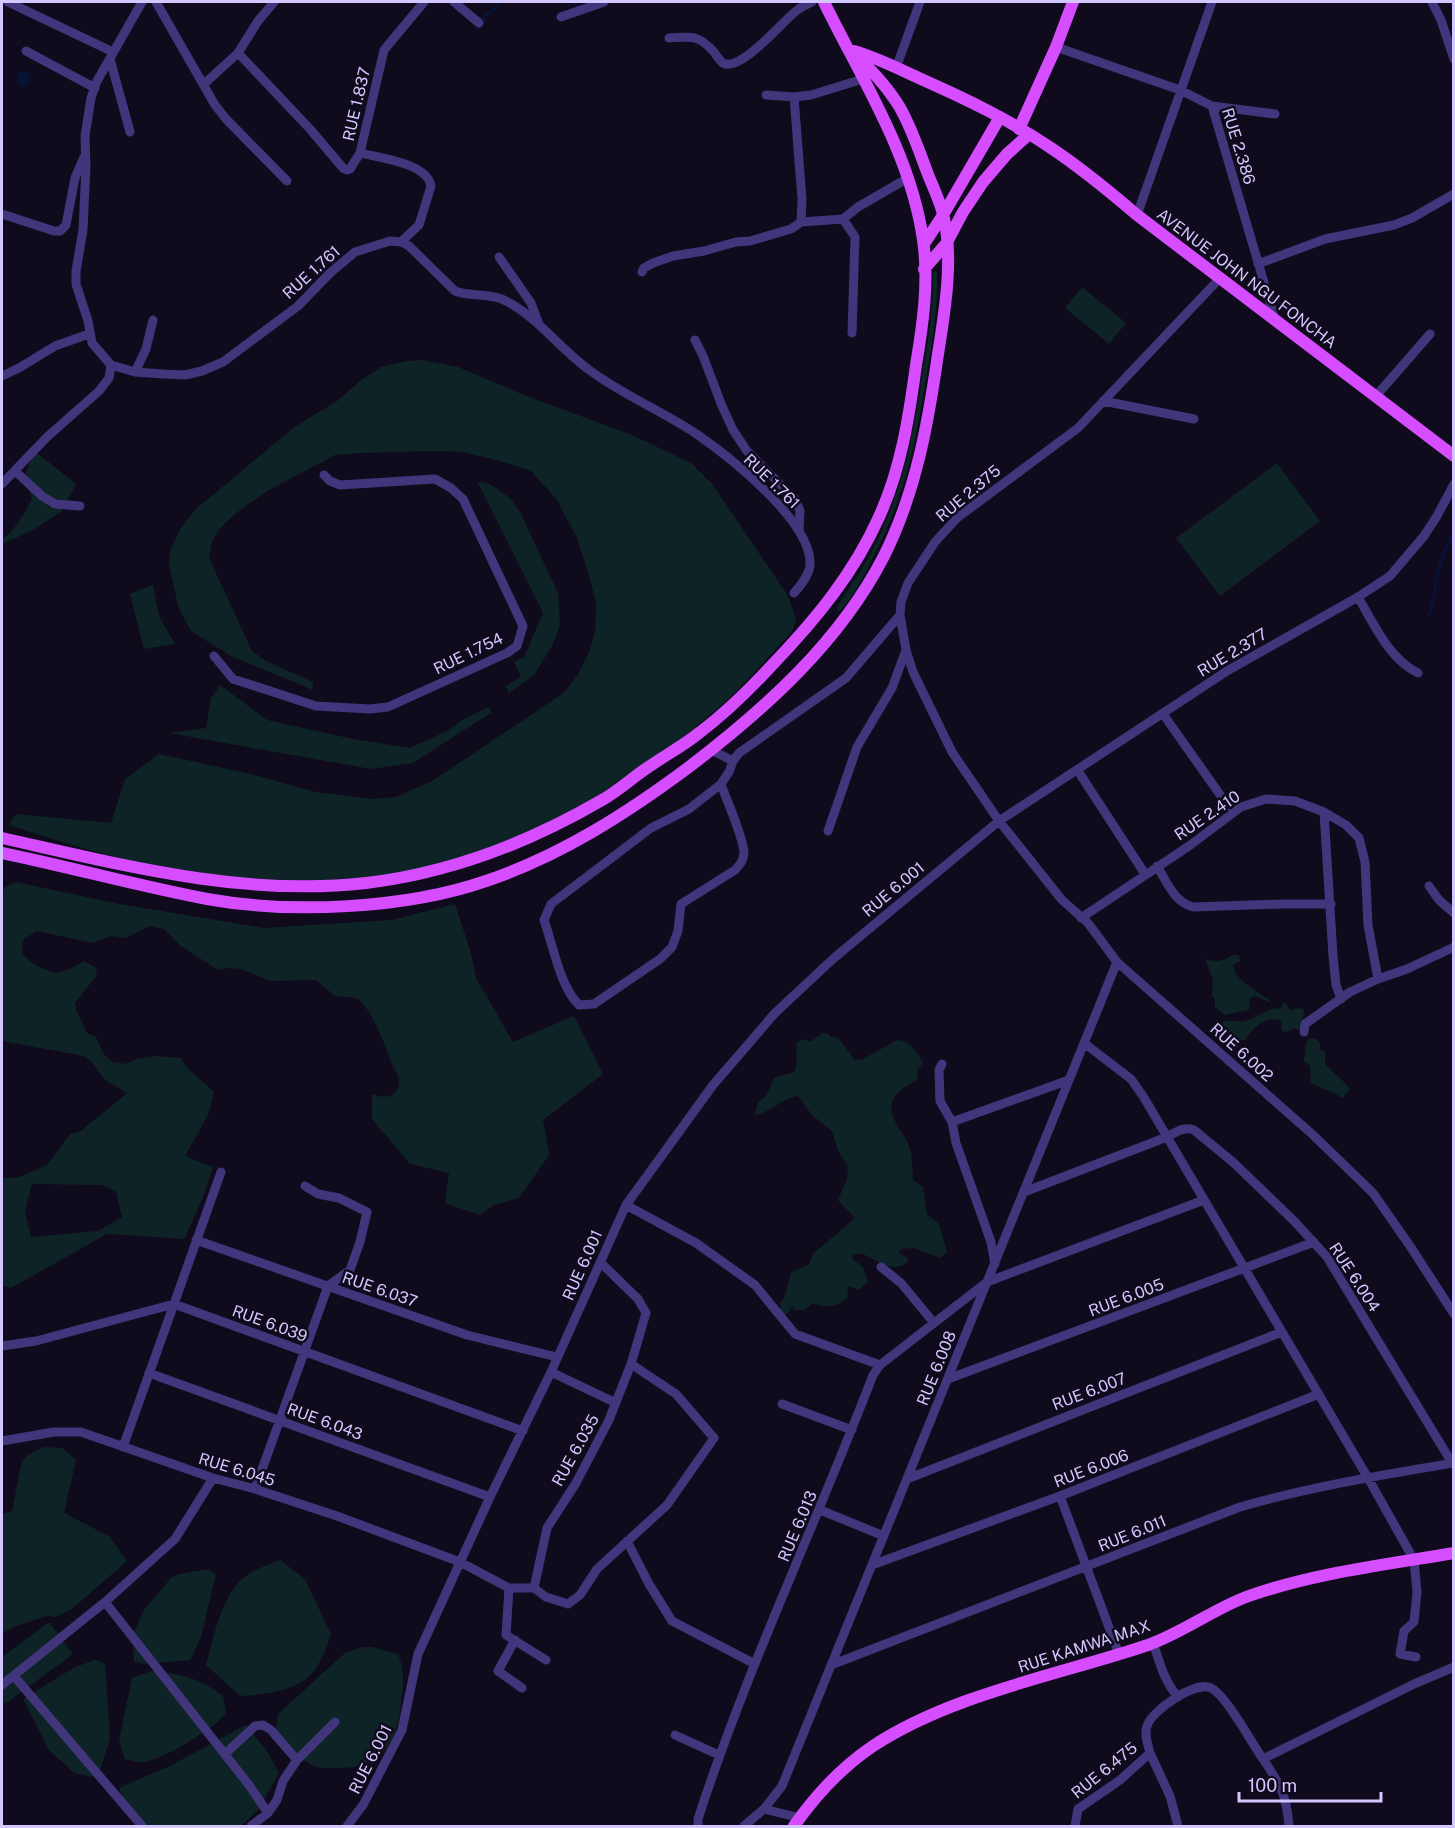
<svg xmlns="http://www.w3.org/2000/svg" width="1455" height="1828" font-family="'Public Sans',sans-serif">
<rect width="100%" height="100%" fill="#100b1c"/>
<!-- green -->
<path fill="#0e2326" fill-rule="evenodd" d="M935 271 937 272C938 306 933 338 927 372 915 449 904 501 866 571 859 584 850 603 838 612L837 609 838 605C850 586 864 568 874 547 902 493 913 437 922 377 928 342 934 308 933 273Z
M1082 287 1126 323 1109 344 1065 308Z
M422 360 458 367 524 395 632 435 691 463 713 485 788 596 796 619 792 632C767 657 744 687 716 710 619 792 498 863 370 879 351 881 330 880 311 880 291 880 271 881 252 880 169 874 87 851 9 825L16 814 111 823 125 779 159 754 251 774 316 792 372 799 396 797 432 781 565 692 579 673 590 650 595 632 596 603 590 579 577 538 557 500 531 471 500 461 463 452 435 451 361 453 335 455 269 490 236 513 220 528 212 542 209 558 252 651 266 661 313 682V690L231 656 191 631 179 609 169 565 171 548 181 528 196 509 293 428 337 401 361 380 381 367 407 361Z
M36 452 76 484 61 512 31 531 2 544V540C16 528 24 515 32 499 24 475 23 473 36 452Z
M1277 463 1320 521 1220 596 1176 538Z
M477 481 490 484 511 499 521 514 558 593 560 625 552 646 534 675 509 693 506 686 521 677 514 662 524 657 543 613Z
M153 585 159 616 175 644 144 649 130 594Z
M220 685 267 720 353 739 410 748 447 731 464 719 488 707 492 712 413 763 371 769 169 733 206 728 211 698Z
M16 882 119 904 263 928 392 920 455 904 470 950 476 978 513 1042 574 1016 603 1074 543 1120 549 1155 519 1198 494 1205 479 1215 445 1203 449 1173 410 1164 372 1119V1094C384 1099 399 1098 399 1081 399 1075 394 1069 392 1064 384 1044 374 1012 357 998L335 996 316 980 271 981 241 969 227 968 218 970 181 946 164 929 150 926 125 938 111 936 93 943 37 931 24 939C22 944 21 949 23 954 28 962 51 975 61 972 69 970 77 965 84 961L95 967 97 975 75 1003 76 1009 87 1033 96 1037 103 1053 112 1062 125 1064 137 1059 156 1056 181 1058 188 1069 214 1092 209 1113 185 1156 213 1167 202 1200 184 1239 107 1234 11 1288 2 1286V1178H17L47 1165 70 1134 81 1131 127 1093 105 1080 92 1062 84 1056 2 1041V903L4 888ZM32 1184 102 1185 116 1191 122 1217 98 1231 31 1237 25 1211Z
M1232 955H1239L1240 961 1233 965C1236 983 1261 992 1273 1003L1254 996 1250 999 1249 1010 1225 1015 1215 1007V999L1212 996 1213 980 1205 959C1215 962 1224 962 1232 955Z
M1285 1002 1290 1010 1300 1008 1304 1010 1302 1029H1293L1285 1033 1281 1029 1282 1020C1263 1017 1256 1025 1245 1040H1240L1233 1035 1222 1033 1221 1023C1232 1018 1236 1023 1245 1021 1258 1018 1269 1005 1282 1009V1005Z
M823 1033H827L831 1037 838 1038C843 1045 851 1053 854 1060L863 1059 897 1040C911 1041 918 1052 923 1063L918 1069 917 1080C898 1090 883 1101 896 1123 899 1130 905 1136 908 1143 913 1155 912 1169 913 1180L923 1187 927 1214 939 1224 947 1252 940 1258 914 1248 900 1249 899 1253 908 1258 907 1263C882 1277 868 1247 853 1255L852 1259 863 1267 868 1282 859 1290 849 1286 847 1292 849 1297C836 1307 828 1309 813 1303L804 1310H794L792 1307 788 1313 784 1315 781 1313 780 1303 785 1296 791 1273 809 1264 813 1254 855 1218 838 1200 847 1179 848 1167 838 1150 832 1131 812 1115 798 1096C783 1098 771 1112 755 1115L758 1102 766 1096 774 1078 794 1072C799 1062 795 1054 797 1043L802 1039 810 1042Z
M1309 1039H1316L1320 1044V1050L1325 1052V1063C1332 1073 1343 1079 1350 1089L1343 1098C1333 1092 1322 1089 1311 1083L1310 1066 1304 1061 1306 1043Z
M44 1447 62 1448 76 1460 64 1513 109 1536 127 1561 72 1609 56 1617 47 1616 13 1627 2 1634V1514L12 1511 22 1461 28 1455Z
M280 1560 305 1579 331 1634C327 1647 321 1663 312 1673 297 1691 262 1695 240 1696L206 1665C213 1639 221 1598 242 1579 252 1570 268 1565 280 1560Z
M209 1569 216 1574 201 1637 190 1660 146 1664 134 1662 133 1634 144 1610 171 1578 179 1574Z
M49 1622 73 1654 5 1704 2 1699V1657Z
M363 1647H372L398 1654C406 1674 403 1683 401 1704 397 1744 380 1769 337 1768 330 1768 321 1769 314 1766 298 1758 287 1746 275 1734L278 1714 346 1652Z
M95 1660 105 1663 110 1739 99 1773 92 1777 74 1773 49 1750 23 1699 75 1667Z
M151 1671C180 1674 199 1677 223 1696L226 1713C214 1729 164 1759 144 1762 139 1763 131 1760 125 1759L119 1741 132 1678Z
M246 1725 267 1751 279 1773 258 1810 241 1826H146L126 1805 119 1788 170 1766Z"/>
<!-- water -->
<path fill="#071238" d="M18 72 29 73 28 86 17 85Z"/>
<g fill="none" stroke-linecap="round" stroke-linejoin="round">
<!-- stream -->
<path stroke="#071238" stroke-width="3" d="M574 2 576 6
M478 28 482 24 484 16 491 12 500 2
M1429 615C1435 601 1434 588 1438 573 1441 559 1446 546 1454 533"/>
<!-- minor -->
<path stroke="#41357c" stroke-width="9" d="M8 2 113 52
M142 2 97 81 91 98 85 136 86 166 83 230 76 271V284L88 321 92 343 111 365 135 372 163 374 185 375 202 371 223 362 298 306 330 273 355 252 390 241 401 242 409 246 455 291C470 297 490 293 504 300 537 316 559 348 588 369 622 395 663 411 698 435 731 458 809 520 810 562 811 573 801 585 794 593
M156 2 215 105 226 119 287 181
M454 2 479 23
M1432 2 1441 20 1454 59
M561 17 604 2
M669 38C691 37 698 34 714 52 716 55 720 61 723 63 740 73 783 21 796 11 801 7 807 4 812 2
M1056 47 1180 90 1212 106 1275 114
M26 51 95 88
M238 53 310 129 343 168 347 170 350 169 360 153 384 50 424 2
M110 59 130 132
M896 68 920 2
M204 84 238 53 258 21 274 2
M766 95 794 97 811 95 863 79
M794 97 802 199 801 222
M1212 106 1275 320
M360 153C380 158 427 163 431 186L419 225 401 242
M2 214 54 231H60L66 225 75 178 84 157
M1137 215 1212 2
M843 219 855 237 852 333
M499 257 531 303 539 324
M1258 264 1325 239 1394 225 1412 218 1454 194
M642 272 644 268 653 263 673 256 704 251 736 242 750 241 791 229 801 222 843 219 858 207 908 178
M1221 277 1078 428 957 518 935 542 908 583 901 602 900 615 906 650 913 672 952 752 999 821 1062 900 1088 923 1117 962 1312 1134 1373 1193 1410 1246 1454 1314
M695 340 703 356 722 406 733 430 747 451 795 499 800 511 799 530
M135 372 146 349 153 320
M2 376 19 368 55 346 89 334
M1376 396 1430 334
M1103 401 1194 419
M15 471 42 496 55 504 80 506
M2 484 47 437 99 391 109 378 111 365
M1358 597C1374 624 1389 659 1418 673
M214 656 233 679 316 706 370 709 388 707 507 653 517 646 523 626 463 499 451 488 435 479 340 485 330 481 324 475
M1163 714 1233 813
M711 750 733 761
M1078 771 1145 874
M721 784C727 802 743 835 744 853 744 860 740 865 735 870L681 904 678 931 672 947 660 959 594 1004 579 1005C560 987 553 945 544 920L551 904 651 828 689 809 721 784 729 772 733 761 739 753 846 678 900 615
M1324 812 1333 956 1336 985 1341 999
M828 831 857 747 892 688 906 650
M1157 866C1167 882 1174 902 1193 907L1282 904H1331
M1429 886 1439 900 1454 913
M1081 918 1189 846 1241 807 1266 799 1295 801 1324 812 1346 825 1359 838 1365 862 1368 925 1378 979
M1304 1032 1305 1024 1350 992 1378 979 1407 969 1454 947
M1084 1043 1131 1079 1143 1096 1368 1478 1414 1560 1417 1592 1414 1622 1404 1631 1400 1654 1416 1657
M942 1064 939 1070 940 1101 952 1122 956 1143 991 1242 995 1264
M952 1122 1069 1080
M1024 1192 1167 1137C1176 1132 1184 1126 1194 1130L1234 1163 1295 1222 1327 1257 1452 1463
M626 1205 696 1243 755 1285 795 1334 880 1365
M196 1240 467 1335 557 1357
M881 1267 901 1283 934 1323
M2 1346 36 1341 174 1304 523 1431
M551 1372 616 1403
M149 1373 490 1497
M948 1379 1314 1242
M782 1404 852 1430
M2 1441 54 1432H81L213 1478 255 1489 337 1516 460 1562 509 1588H534L547 1528 576 1483 609 1420 631 1364 646 1313 638 1299 600 1262
M123 1447 221 1172
M907 1479 1282 1332
M255 1489 328 1286 350 1270 360 1242 367 1212 339 1198 318 1194 305 1186
M1060 1496 1119 1654
M820 1510 884 1536
M627 1541 649 1584 672 1621 755 1664
M872 1565 1060 1496 1319 1394
M509 1588 506 1635 546 1660
M534 1588 546 1597 568 1604 580 1595 597 1569 667 1505 714 1438 676 1394 631 1364
M105 1602 249 1785 268 1813
M515 1640 498 1671 522 1688
M1153 1643C1160 1663 1164 1681 1178 1697
M831 1665 1240 1507C1309 1487 1382 1475 1454 1463
M14 1676 142 1826
M2 1685 105 1602 175 1539 213 1478
M675 1735 719 1755
M1150 1753 1170 1796 1178 1826
M225 1754 255 1726 263 1725 271 1730 297 1760
M764 1809 800 1818
M251 1826 268 1813 277 1800 283 1781 297 1760 335 1722
M347 1826 363 1805 402 1730 418 1654 490 1497 551 1372 626 1205 713 1085 775 1013 834 958 999 821 1227 671 1358 597 1390 576 1424 536 1437 516 1454 484
M698 1826V1819C747 1668 816 1524 873 1375L880 1365 987 1282 1204 1200
M744 1826 764 1809 782 1786 1117 962
M1075 1826 1078 1809 1120 1780 1150 1753C1148 1745 1144 1735 1147 1726 1151 1711 1196 1680 1211 1688 1226 1695 1251 1742 1263 1759
M1289 1826C1286 1793 1281 1786 1263 1759L1414 1684 1454 1667"/>
<!-- major -->
<path stroke="#d54dff" stroke-width="12" d="M854 51C878 58 899 69 921 79 966 99 1010 120 1051 148 1081 168 1109 191 1137 215L1454 456
M1019 129 1056 47 1073 2
M924 244 943 215 1000 117
M924 269 946 244 963 212 983 182 1007 154 1028 135
M2 838C122 865 242 897 366 883 450 873 530 842 602 800 618 791 632 778 647 768 664 756 683 746 699 733 727 712 751 688 774 663 816 619 854 573 879 517 901 469 909 417 916 365 923 324 929 281 923 240 911 154 861 78 824 2
M2 853C70 867 138 886 207 899 291 914 405 909 486 881 560 856 626 814 689 767 765 709 840 642 884 556 916 492 928 424 938 354 945 311 954 256 943 214 940 202 934 189 929 177 920 154 912 128 899 106 886 85 870 69 853 52
M794 1826C815 1796 842 1767 873 1746 952 1694 1059 1675 1148 1645 1182 1633 1212 1610 1246 1597 1313 1573 1384 1565 1454 1553"/>
</g>
<g text-anchor="middle" stroke-width="5" stroke-linejoin="round" paint-order="stroke">
<!-- street labels -->
<g font-size="16" fill="#d4c6ff" stroke="#100b1c">
<text transform="translate(356 104) rotate(-77)" y="6">RUE 1.837</text>
<text transform="translate(1239 146) rotate(73)" y="6">RUE 2.386</text>
<text transform="translate(311 272) rotate(-42)" y="6">RUE 1.761</text>
<text transform="translate(1247 278) rotate(37)" y="6">AVENUE JOHN NGU FONCHA</text>
<text transform="translate(772 481) rotate(44)" y="6">RUE 1.761</text>
<text transform="translate(968 493) rotate(-40)" y="6">RUE 2.375</text>
<text transform="translate(1232 652) rotate(-31)" y="6">RUE 2.377</text>
<text transform="translate(468 653) rotate(-26)" y="6">RUE 1.754</text>
<text transform="translate(1207 815) rotate(-34)" y="6">RUE 2.410</text>
<text transform="translate(893 889) rotate(-40)" y="6">RUE 6.001</text>
<text transform="translate(1242 1052) rotate(42)" y="6">RUE 6.002</text>
<text transform="translate(582 1265) rotate(-66)" y="6">RUE 6.001</text>
<text transform="translate(1355 1277) rotate(57)" y="6">RUE 6.004</text>
<text transform="translate(380 1289) rotate(19)" y="6">RUE 6.037</text>
<text transform="translate(1126 1297) rotate(-21)" y="6">RUE 6.005</text>
<text transform="translate(270 1323) rotate(20)" y="6">RUE 6.039</text>
<text transform="translate(936 1368) rotate(-68)" y="6">RUE 6.008</text>
<text transform="translate(1089 1391) rotate(-21)" y="6">RUE 6.007</text>
<text transform="translate(325 1421) rotate(20)" y="6">RUE 6.043</text>
<text transform="translate(575 1450) rotate(-61)" y="6">RUE 6.035</text>
<text transform="translate(1091 1468) rotate(-21)" y="6">RUE 6.006</text>
<text transform="translate(237 1469) rotate(17)" y="6">RUE 6.045</text>
<text transform="translate(797 1526) rotate(-67)" y="6">RUE 6.013</text>
<text transform="translate(1132 1533) rotate(-22)" y="6">RUE 6.011</text>
<text transform="translate(1084 1646) rotate(-18)" y="6">RUE KAMWA MAX</text>
<text transform="translate(370 1759) rotate(-63)" y="6">RUE 6.001</text>
<text transform="translate(1104 1770) rotate(-39)" y="6">RUE 6.475</text>
</g>
</g>
<!-- border -->
<rect width="1455" height="1828" fill="none" stroke="#d4c6ff" stroke-width="6"/>
<!-- scale -->
<path d="M1239 1792v9h142v-9" fill="none" stroke="#d4c6ff" stroke-width="3"/>
<text x="1248" y="1792" font-size="18" fill="#d4c6ff" stroke="#100b1c" stroke-width="4.5" paint-order="stroke">100 m</text>
</svg>
